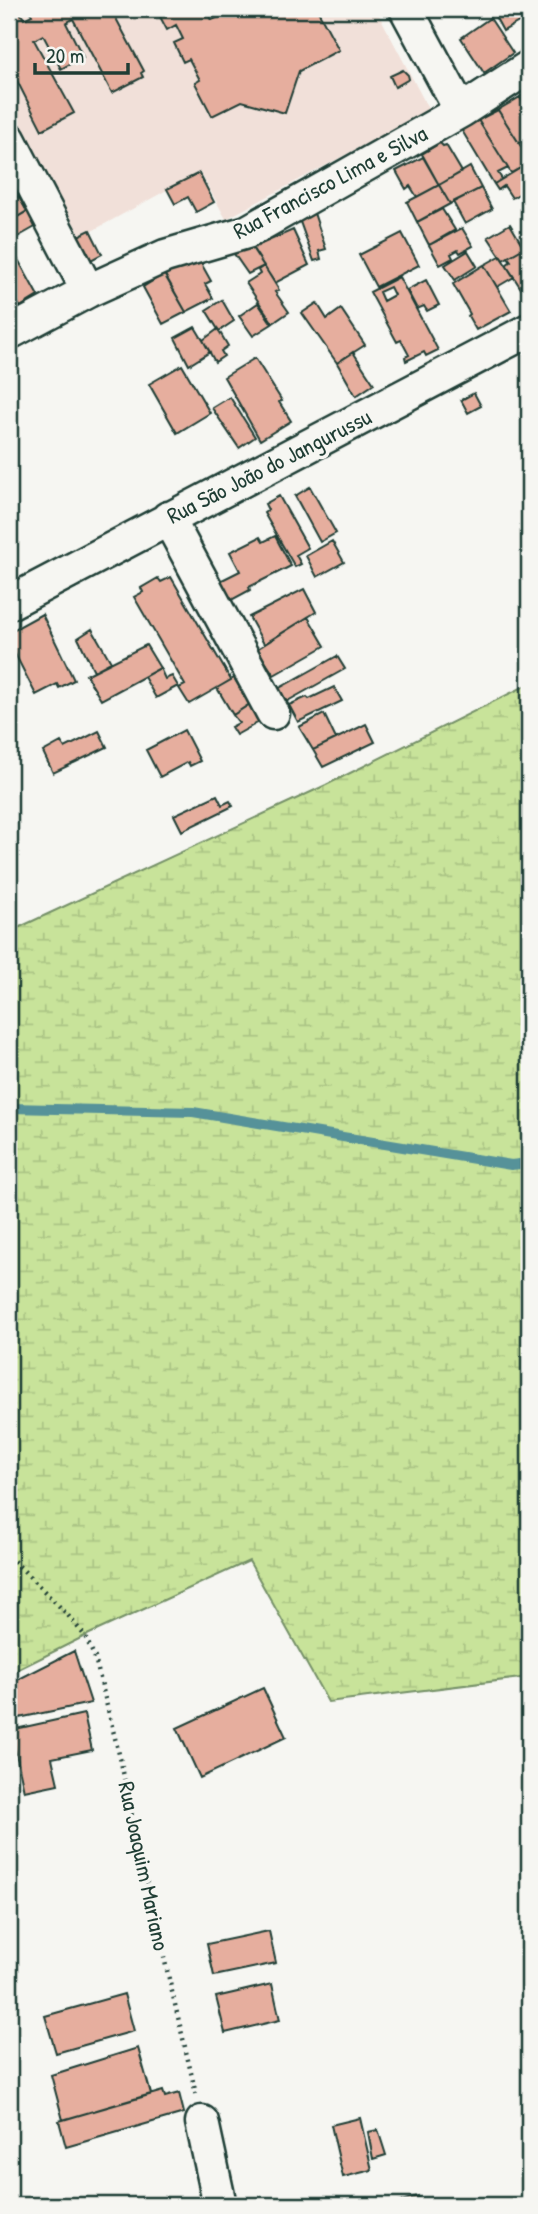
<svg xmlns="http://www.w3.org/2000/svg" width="538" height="2214" font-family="'Patrick Hand',sans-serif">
<defs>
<pattern id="wetland-marsh" width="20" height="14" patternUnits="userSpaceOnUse" patternTransform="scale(1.75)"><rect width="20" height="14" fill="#c8e39a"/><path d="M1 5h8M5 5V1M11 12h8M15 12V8" fill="none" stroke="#abc485"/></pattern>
</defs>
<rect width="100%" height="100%" fill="#f6f6f2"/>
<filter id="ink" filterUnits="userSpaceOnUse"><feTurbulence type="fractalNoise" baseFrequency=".0143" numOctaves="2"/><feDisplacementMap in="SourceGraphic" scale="14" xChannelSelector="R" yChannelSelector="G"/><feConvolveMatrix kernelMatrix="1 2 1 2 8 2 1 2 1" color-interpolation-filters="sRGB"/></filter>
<g filter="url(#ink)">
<!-- built -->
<path fill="#f1e0d9" d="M9 9H376L429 110 226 219 200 172 81 237 9 104Z"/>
<!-- wetland -->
<path fill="url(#wetland-marsh)" stroke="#749067" stroke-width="2" d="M529 684V1677L328 1702 249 1561 85 1636 9 1674V932L326 785Z"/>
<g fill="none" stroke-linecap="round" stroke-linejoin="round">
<!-- stream -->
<path stroke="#579299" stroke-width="10" d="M9 1108 193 1112 511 1165 529 1163"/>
</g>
<!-- building -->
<path fill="#e6ae9e" stroke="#1f3d34" stroke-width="2" fill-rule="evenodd" d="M9 9H18L24 19 32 15 28 9H111L144 71 141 73 143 77 112 93 73 19 66 23 83 57 61 69 43 35 34 40 74 113 42 130 9 65Z
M156 9H206L212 20 219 17 216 13 223 9H317L339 50 299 71 285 113 242 101 212 116 195 83 200 80 189 59 183 62 174 43 183 39 176 25 167 30Z
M491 9H529V16L503 31Z
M490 18 513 53 484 73 461 38Z
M403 70 408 75 409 79 395 87 390 76Z
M527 93 529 94V113L520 97Z
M520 97 529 113V137L519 143 498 110Z
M498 110 529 159V163L511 173 478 120Z
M478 120 508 168 498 173 502 179 494 184 461 129Z
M529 137V159L519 143Z
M440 143 443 146 446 145 462 172 439 185 422 154Z
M423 157 439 185 417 197 410 186 406 189 396 171Z
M529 163V188L512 198 504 186 498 190 494 184Z
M470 167 481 188 450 204 439 185Z
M199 173 214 202 196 212 188 197 175 204 167 189Z
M439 185 450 204 417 222 407 202Z
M481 188 492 209 465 224 453 202Z
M18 196 27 211 9 222V202Z
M442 209 455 230 429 245 417 222Z
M28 211 37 226 14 239 9 230V222Z
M314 213 326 249 319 251 321 259 314 261 299 219Z
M510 224 524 248 503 260 488 237Z
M462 228 473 246 460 253 458 250 451 254 453 258 440 265 429 245Z
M90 230 102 254 91 260 78 236Z
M293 230 309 265 275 283 252 248Z
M402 233 419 265 376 287 359 255Z
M246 238 264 266 248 274 230 248Z
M9 243 38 296 20 307 9 287Z
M522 249 529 261V301L506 265 511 261 508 257Z
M468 251 477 266 455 280 445 265Z
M197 256 211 281 205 284 213 298 186 312 164 273Z
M500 256 514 277 497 287 484 265Z
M484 265 511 311 476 330 468 316 470 314 453 284Z
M264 266 279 290 275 292 289 312 273 323 246 283 260 274 258 270Z
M164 274 186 312 163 324 143 287Z
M399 277 438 350 426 356 424 352 406 361 405 357 409 355 401 340 397 342 370 292ZM390 287 394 295 383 301 379 292Z
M426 280 439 305 427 311 424 306 417 309 407 290Z
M9 287 19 305 9 311Z
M222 300 234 321 219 331 206 310Z
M258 303 272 324 253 336 239 316Z
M317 303 327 319 341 309 365 345 337 363 302 313Z
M195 327 210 352 189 365 175 338Z
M218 329 228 346 221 351 224 356 215 362 203 340Z
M353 352 374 384 356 396 337 363Z
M255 358 282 401 279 402 291 421 260 440 224 377Z
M182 365 210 413 177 433 149 384Z
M474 393 481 406 468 413 461 400Z
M230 397 255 437 239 448 212 408Z
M310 487 336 533 320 542 295 496Z
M279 496 308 548 296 555 301 564 295 567 264 513 268 510 265 504Z
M275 536 291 566 249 587 250 590 226 603 216 583 240 571 230 552 260 537 263 542Z
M332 541 344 562 317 577 306 556Z
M171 577 231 680 189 704 179 688 185 685 134 597 143 592 141 588 158 578 161 582Z
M304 589 316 612 264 644 249 617Z
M42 614 74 680 59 688 57 684 36 695 9 642V632Z
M308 617 325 646 274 675 257 649Z
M92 629 111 662 94 671 78 638Z
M146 645 160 668 101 700 86 675Z
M337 656 345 669 284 703 276 690Z
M160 668 165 679 172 676 178 686 156 698 144 677Z
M234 678 250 704 233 715 217 688Z
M334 687 342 701 298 722 289 705 307 697 309 699Z
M250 704 261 721 236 735 231 727 239 723 233 715Z
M324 714 336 739 313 750 299 727Z
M366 724 375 742 323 767 313 750Z
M184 730 200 761 190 766 188 762 160 777 146 750Z
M99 731 107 747 53 773 43 752 61 742 65 748Z
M217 795 222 805 230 801 233 806 182 831 174 815Z
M74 1651 91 1703 9 1720V1684Z
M263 1688 286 1737 200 1778 177 1728Z
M84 1714 92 1750 52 1758 58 1784 24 1791 11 1730Z
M269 1931 276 1963 214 1976 207 1944Z
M272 1984 280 2020 225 2033 216 1997Z
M124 1994 134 2031 56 2053 45 2016Z
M138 2048 151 2094 63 2120 51 2075Z
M163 2091 165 2097 179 2093 184 2113 66 2147 59 2121Z
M360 2118 372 2170 343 2177 331 2125Z
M378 2130 386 2155 373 2159 368 2132Z
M418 2196 420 2205H388Z"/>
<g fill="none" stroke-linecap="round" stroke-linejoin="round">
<defs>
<path id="street" d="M406 9 461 111
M9 139 88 291
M9 333 88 291 165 256 247 232 461 111 529 67
M168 518 273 713
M9 603 529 330
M202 2122 220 2205"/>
</defs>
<!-- street casing -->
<use href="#street" stroke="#1f3d34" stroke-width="37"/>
<!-- path -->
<path stroke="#1f3d34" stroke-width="4.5" stroke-dasharray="2 5" stroke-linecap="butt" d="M9 1556 66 1613 85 1636 95 1658 121 1762 140 1855 196 2094"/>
<!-- street -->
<use href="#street" stroke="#f6f6f2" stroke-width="32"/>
</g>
</g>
<g text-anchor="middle" stroke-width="7" stroke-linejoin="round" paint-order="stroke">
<!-- street labels -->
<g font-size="23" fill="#1f3d34" stroke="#f6f6f2">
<text transform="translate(330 182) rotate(-28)" y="8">Rua Francisco Lima e Silva</text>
<text transform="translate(269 466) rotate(-27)" y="8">Rua São João do Jangurussu</text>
<text transform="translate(144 1866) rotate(78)" y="8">Rua Joaquim Mariano</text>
</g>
</g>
<!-- margin -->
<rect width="538" height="2214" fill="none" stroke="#f6f6f2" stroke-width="35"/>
<rect x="18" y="18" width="503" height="2179" fill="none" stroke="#1f3d34" stroke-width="2.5" filter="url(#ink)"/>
<!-- scale -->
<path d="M35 63v10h93v-10" fill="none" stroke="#1f3d34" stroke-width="3.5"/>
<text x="46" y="63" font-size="21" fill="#1f3d34" stroke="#f6f6f2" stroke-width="5" paint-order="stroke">20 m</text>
</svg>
